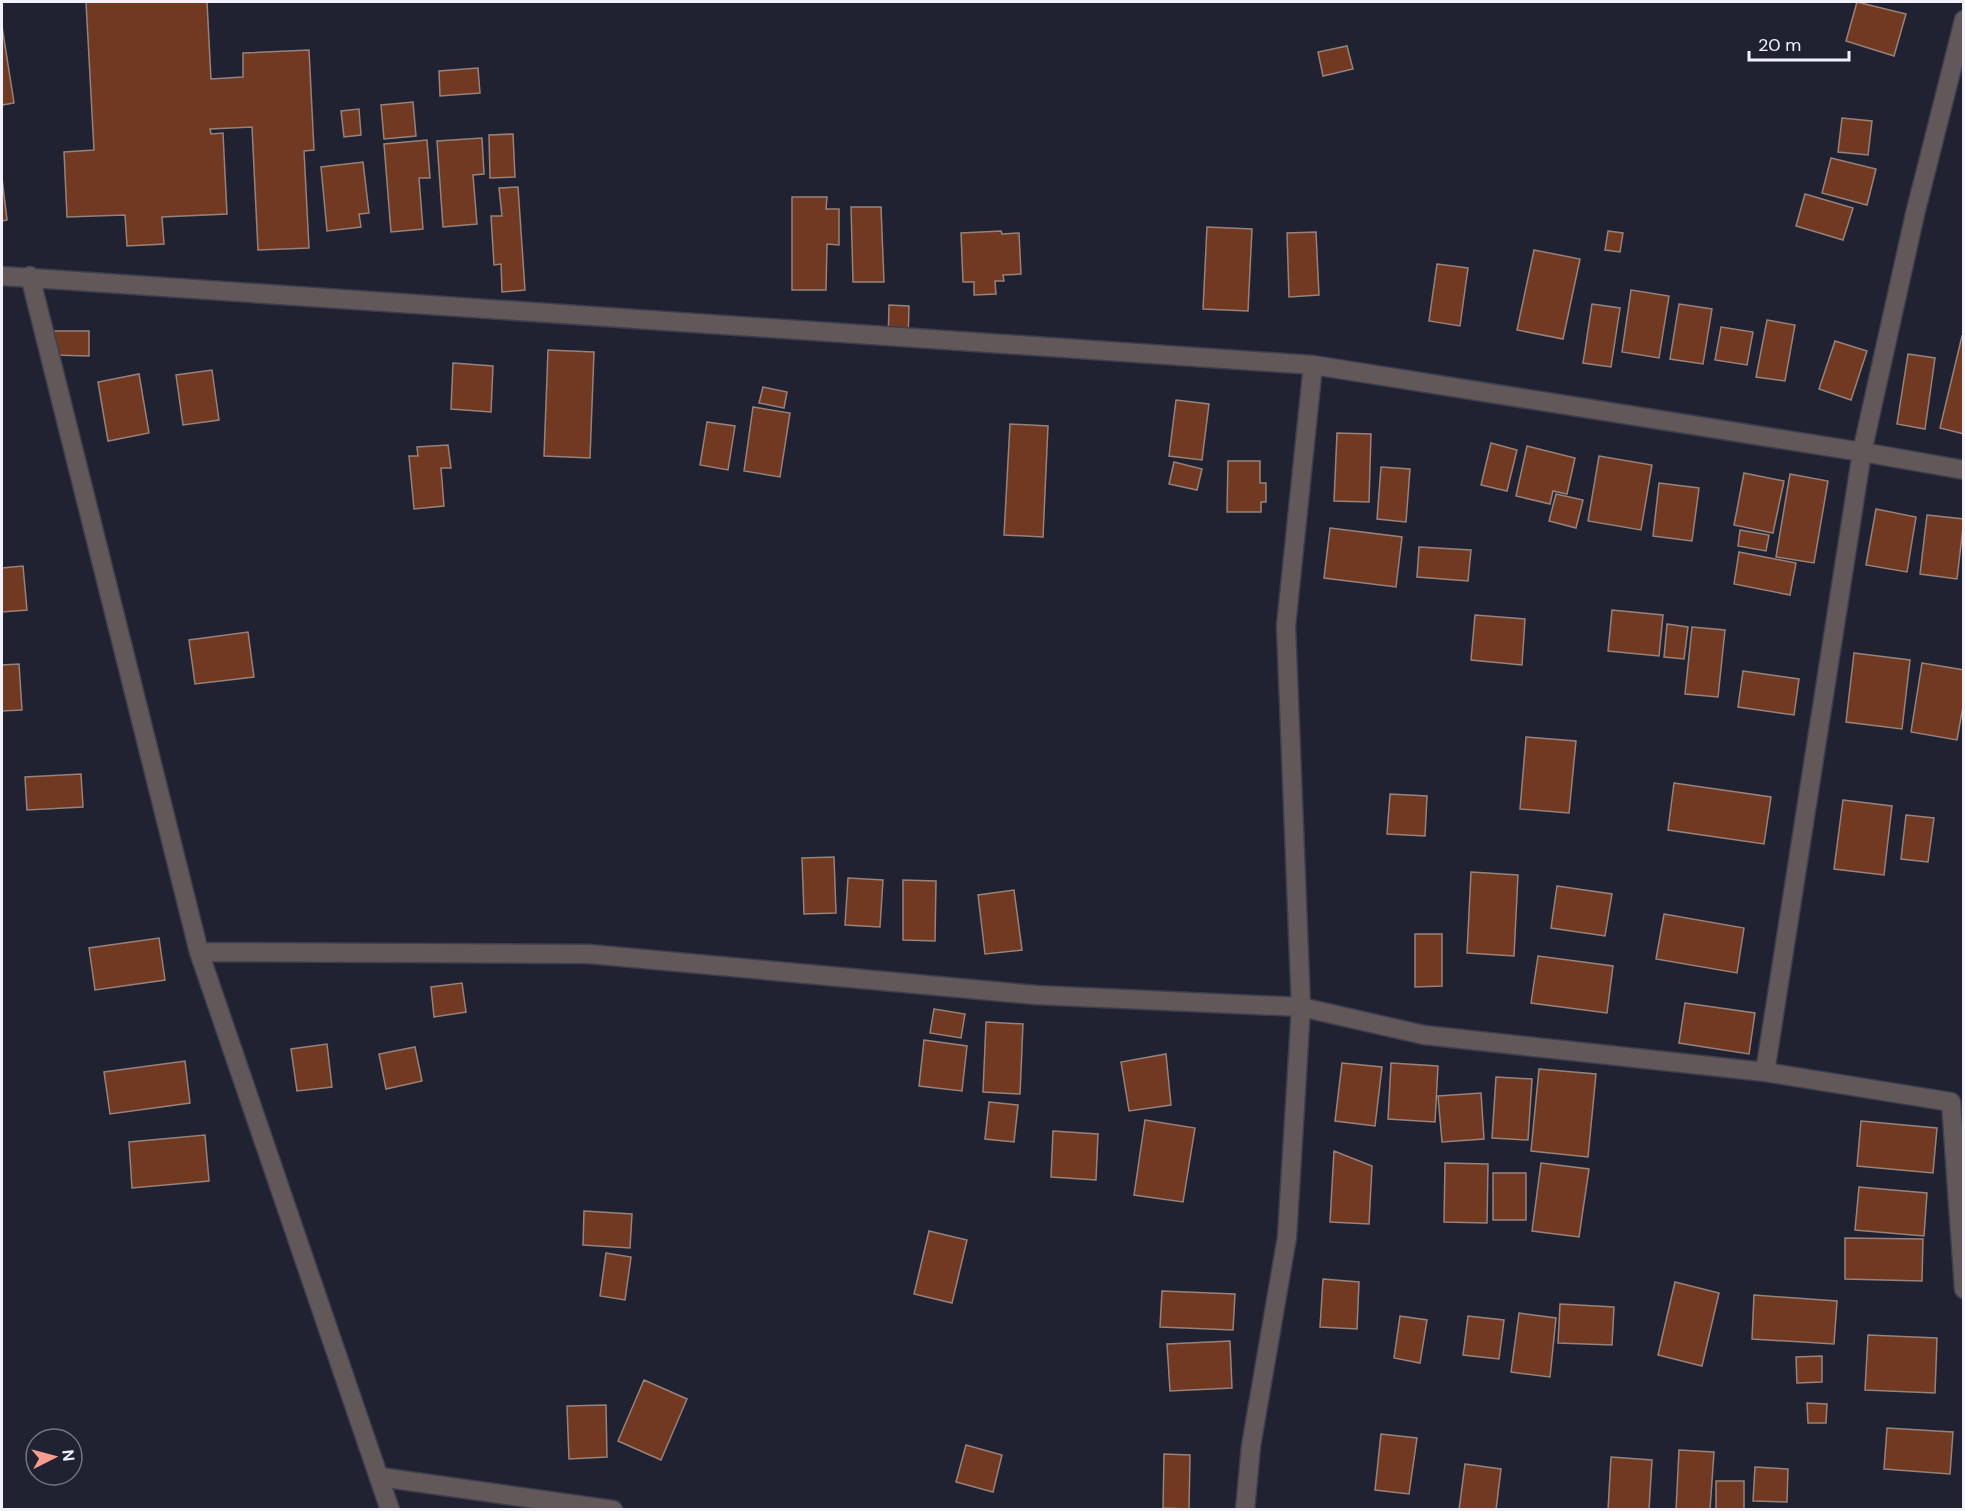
<svg xmlns="http://www.w3.org/2000/svg" width="1965" height="1511" font-family="'DM Sans',sans-serif">
<rect width="100%" height="100%" fill="#202231"/>
<!-- building -->
<path fill="#713922" stroke="#97827a" stroke-width="1.5" d="M86 2H207L211 79 243 77V53L309 50 314 150 304 151 309 248 258 250 252 127 210 129 211 134 223 133 227 214 162 217 164 244 127 246 125 215 67 217 64 152 94 150Z
M1857 2 1906 14 1894 56 1846 41Z
M2 26 14 103 2 105Z
M1347 46 1353 69 1323 76 1318 52Z
M478 68 480 93 440 96 439 71Z
M413 102 416 136 384 139 381 105Z
M359 109 361 135 344 137 341 111Z
M1842 118 1872 121 1868 155 1838 152Z
M513 134 515 177 490 178 489 135Z
M482 138 484 174 473 175 477 224 443 227 437 141Z
M427 140 430 178H419L423 229 391 232 384 144Z
M1831 158 1876 169 1867 205 1822 193Z
M363 162 369 213 359 214 361 227 327 231 321 167Z
M2 178 7 220 2 221Z
M518 187 525 290 502 292 501 264 494 265 491 216H502L499 188Z
M1805 194 1853 208 1843 240 1796 226Z
M792 197H827L826 209H839V245L827 244 826 290H792Z
M851 207H881L884 282H853Z
M1207 227 1252 229 1248 311 1203 309Z
M1001 231 1002 234 1019 233 1021 274 1003 275 1004 281H995L996 294 974 295V282H963L961 233Z
M1608 231 1623 233 1620 252 1605 250Z
M1316 232 1319 295 1289 297 1287 233Z
M1534 250 1580 259 1563 339 1517 330Z
M1437 264 1468 268 1460 326 1429 321Z
M1631 290 1669 296 1659 358 1622 352Z
M1592 304 1620 308 1611 367 1583 363Z
M1679 304 1712 309 1703 364 1670 359Z
M889 305 909 306 908 342H888Z
M1767 320 1795 325 1785 381 1756 377Z
M1721 327 1753 332 1747 365 1715 360Z
M53 331H89V356L53 355Z
M1962 336 1964 337V434L1940 428Z
M1835 341 1867 351 1851 400 1819 389Z
M548 350 594 352 590 458 544 456Z
M1908 354 1935 358 1925 429 1897 424Z
M453 363 493 366 491 412 451 409Z
M212 370 219 420 183 425 176 375Z
M139 374 149 433 108 441 98 382Z
M763 387 787 392 784 408 759 403Z
M1176 400 1209 404 1202 460 1169 456Z
M753 407 790 413 780 477 744 471Z
M707 422 735 426 728 470 700 465Z
M1010 424 1048 426 1043 537 1004 535Z
M1337 433 1371 434 1369 502 1334 501Z
M1491 443 1517 450 1507 491 1481 485Z
M448 445 451 468H441L444 506 414 509 409 456H418L417 447Z
M1527 446 1575 458 1567 494 1553 491 1550 504 1516 496Z
M1599 456 1652 465 1641 530 1588 521Z
M1228 461H1260V483H1266V502H1261V512H1227Z
M1174 462 1202 469 1197 490 1169 484Z
M1381 467 1410 469 1406 522 1377 519Z
M1744 473 1784 481 1773 533 1734 525Z
M1790 474 1828 481 1814 563 1776 557Z
M1659 483 1699 488 1692 541 1653 536Z
M1556 494 1583 500 1576 528 1549 521Z
M1876 509 1916 517 1907 572 1866 565Z
M1927 515 1964 519 1957 579 1920 574Z
M1330 528 1402 537 1396 587 1324 578Z
M1740 530 1769 535 1766 551 1738 546Z
M1419 547 1471 550 1468 581 1417 577Z
M1739 552 1796 563 1790 595 1734 584Z
M23 566 27 610 2 612V568Z
M1612 610 1663 615 1659 656 1608 651Z
M1475 615 1525 619 1522 665 1471 660Z
M1667 624 1688 627 1684 659 1664 657Z
M1692 627 1725 630 1718 697 1685 694Z
M248 632 254 677 195 684 189 640Z
M1854 653 1910 660 1902 729 1846 722Z
M1922 663 1964 670V701L1957 740 1911 732Z
M19 664 22 710 2 711V665Z
M1743 671 1799 679 1794 715 1738 707Z
M1526 737 1576 741 1569 813 1520 809Z
M81 774 83 807 27 810 25 777Z
M1674 783 1771 797 1764 844 1668 830Z
M1390 794 1427 796 1425 836 1387 834Z
M1843 800 1892 806 1884 875 1834 869Z
M1906 815 1934 818 1928 862 1901 859Z
M834 857 836 913 804 914 802 858Z
M1471 872 1518 875 1514 956 1467 953Z
M848 878 883 880 880 927 845 925Z
M903 880 936 881 935 941 903 940Z
M1557 886 1612 894 1605 936 1551 928Z
M1014 890 1022 950 985 954 978 895Z
M1664 914 1744 928 1737 973 1656 959Z
M1415 934H1442V986L1415 987Z
M159 938 165 980 95 990 89 948Z
M1538 956 1613 966 1607 1013 1531 1003Z
M462 983 466 1012 434 1017 431 987Z
M1685 1003 1755 1013 1749 1054 1679 1043Z
M934 1009 965 1014 961 1038 930 1033Z
M986 1022 1023 1024 1020 1094 983 1092Z
M924 1040 967 1046 962 1091 919 1086Z
M327 1044 332 1087 297 1091 291 1049Z
M415 1047 422 1081 386 1089 379 1054Z
M1166 1054 1171 1105 1129 1111 1121 1062Z
M185 1061 190 1103 110 1114 104 1072Z
M1342 1063 1382 1067 1375 1126 1335 1121Z
M1391 1063 1438 1066 1435 1122 1388 1119Z
M1539 1069 1596 1074 1588 1157 1531 1151Z
M1496 1077 1532 1079 1528 1140 1492 1138Z
M1481 1093 1484 1139 1442 1142 1438 1096Z
M989 1102 1018 1105 1014 1142 985 1139Z
M1145 1120 1195 1128 1183 1202 1134 1195Z
M1861 1121 1937 1128 1933 1173 1857 1166Z
M1053 1131 1098 1134 1096 1180 1051 1177Z
M205 1135 209 1181 132 1188 129 1142Z
M1334 1151 1372 1166 1369 1224 1330 1222Z
M1445 1163 1488 1164 1487 1223 1444 1222Z
M1541 1163 1589 1169 1579 1237 1532 1231Z
M1493 1173H1526V1220H1493Z
M1859 1187 1927 1193 1924 1236 1855 1230Z
M584 1211 632 1214 630 1248 583 1245Z
M929 1231 967 1240 952 1303 914 1294Z
M1845 1238 1923 1239 1922 1281 1845 1279Z
M606 1253 631 1257 625 1300 600 1296Z
M1323 1279 1359 1282 1357 1329 1320 1327Z
M1675 1282 1719 1293 1702 1366 1658 1355Z
M1162 1291 1235 1294 1233 1330 1160 1327Z
M1754 1295 1837 1301 1834 1344 1752 1339Z
M1560 1304 1614 1307 1612 1345 1558 1343Z
M1519 1313 1556 1318 1550 1377 1511 1372Z
M1400 1316 1427 1320 1420 1363 1394 1358Z
M1468 1316 1504 1320 1499 1359 1463 1355Z
M1868 1335 1937 1338 1935 1393 1865 1390Z
M1230 1341 1232 1388 1170 1391 1167 1344Z
M1822 1356V1382L1797 1383 1796 1357Z
M644 1380 687 1399 661 1460 618 1441Z
M1807 1403 1827 1404 1826 1423H1808Z
M606 1405 607 1457 569 1459 567 1406Z
M1887 1428 1953 1432 1950 1474 1884 1469Z
M1381 1434 1417 1438 1409 1494 1375 1490Z
M966 1445 1002 1455 993 1492 956 1482Z
M1679 1450 1714 1452 1710 1510H1676Z
M1164 1454 1190 1455 1189 1509 1163 1508Z
M1611 1457 1652 1460 1649 1510H1608Z
M1465 1464 1501 1469 1496 1510H1459Z
M1755 1467 1788 1469 1787 1502 1753 1501Z
M1716 1481H1744V1510H1716Z"/>
<g fill="none" stroke-linecap="round" stroke-linejoin="round">
<defs>
<path id="minor" d="M2 276 1313 365 1862 452 1964 470
M30 276 199 952 390 1510
M199 952 589 954 1036 995 1301 1007 1424 1035 1765 1072 1951 1102 1964 1289
M1765 1072 1862 452 1915 214 1964 20
M380 1477 613 1510
M1245 1510 1251 1446 1287 1237 1301 1007 1286 626 1313 365"/>
</defs>
<!-- minor casing -->
<use href="#minor" stroke="#3d3f4e" stroke-width="21"/>
<!-- minor -->
<use href="#minor" stroke="#625859" stroke-width="18"/>
</g>
<!-- border -->
<rect width="1965" height="1511" fill="none" stroke="#f1f2fd" stroke-width="6"/>
<!-- north arrow -->
<g transform="translate(54 1457) rotate(84)"><circle r="28" fill="#202231" stroke="#747583" stroke-width="1.5"/>
<path d="M0-4.5L10 22L0 15L-10 22Z" fill="#f59d8e"/>
<text y="-9" font-size="16" font-weight="bold" text-anchor="middle" fill="#f1f2fd">N</text>
</g>
<!-- scale -->
<path d="M1749 51v9h100v-9" fill="none" stroke="#f1f2fd" stroke-width="3"/>
<text x="1758" y="51" font-size="18" fill="#f1f2fd" stroke="#202231" stroke-width="4.5" paint-order="stroke">20 m</text>
</svg>
